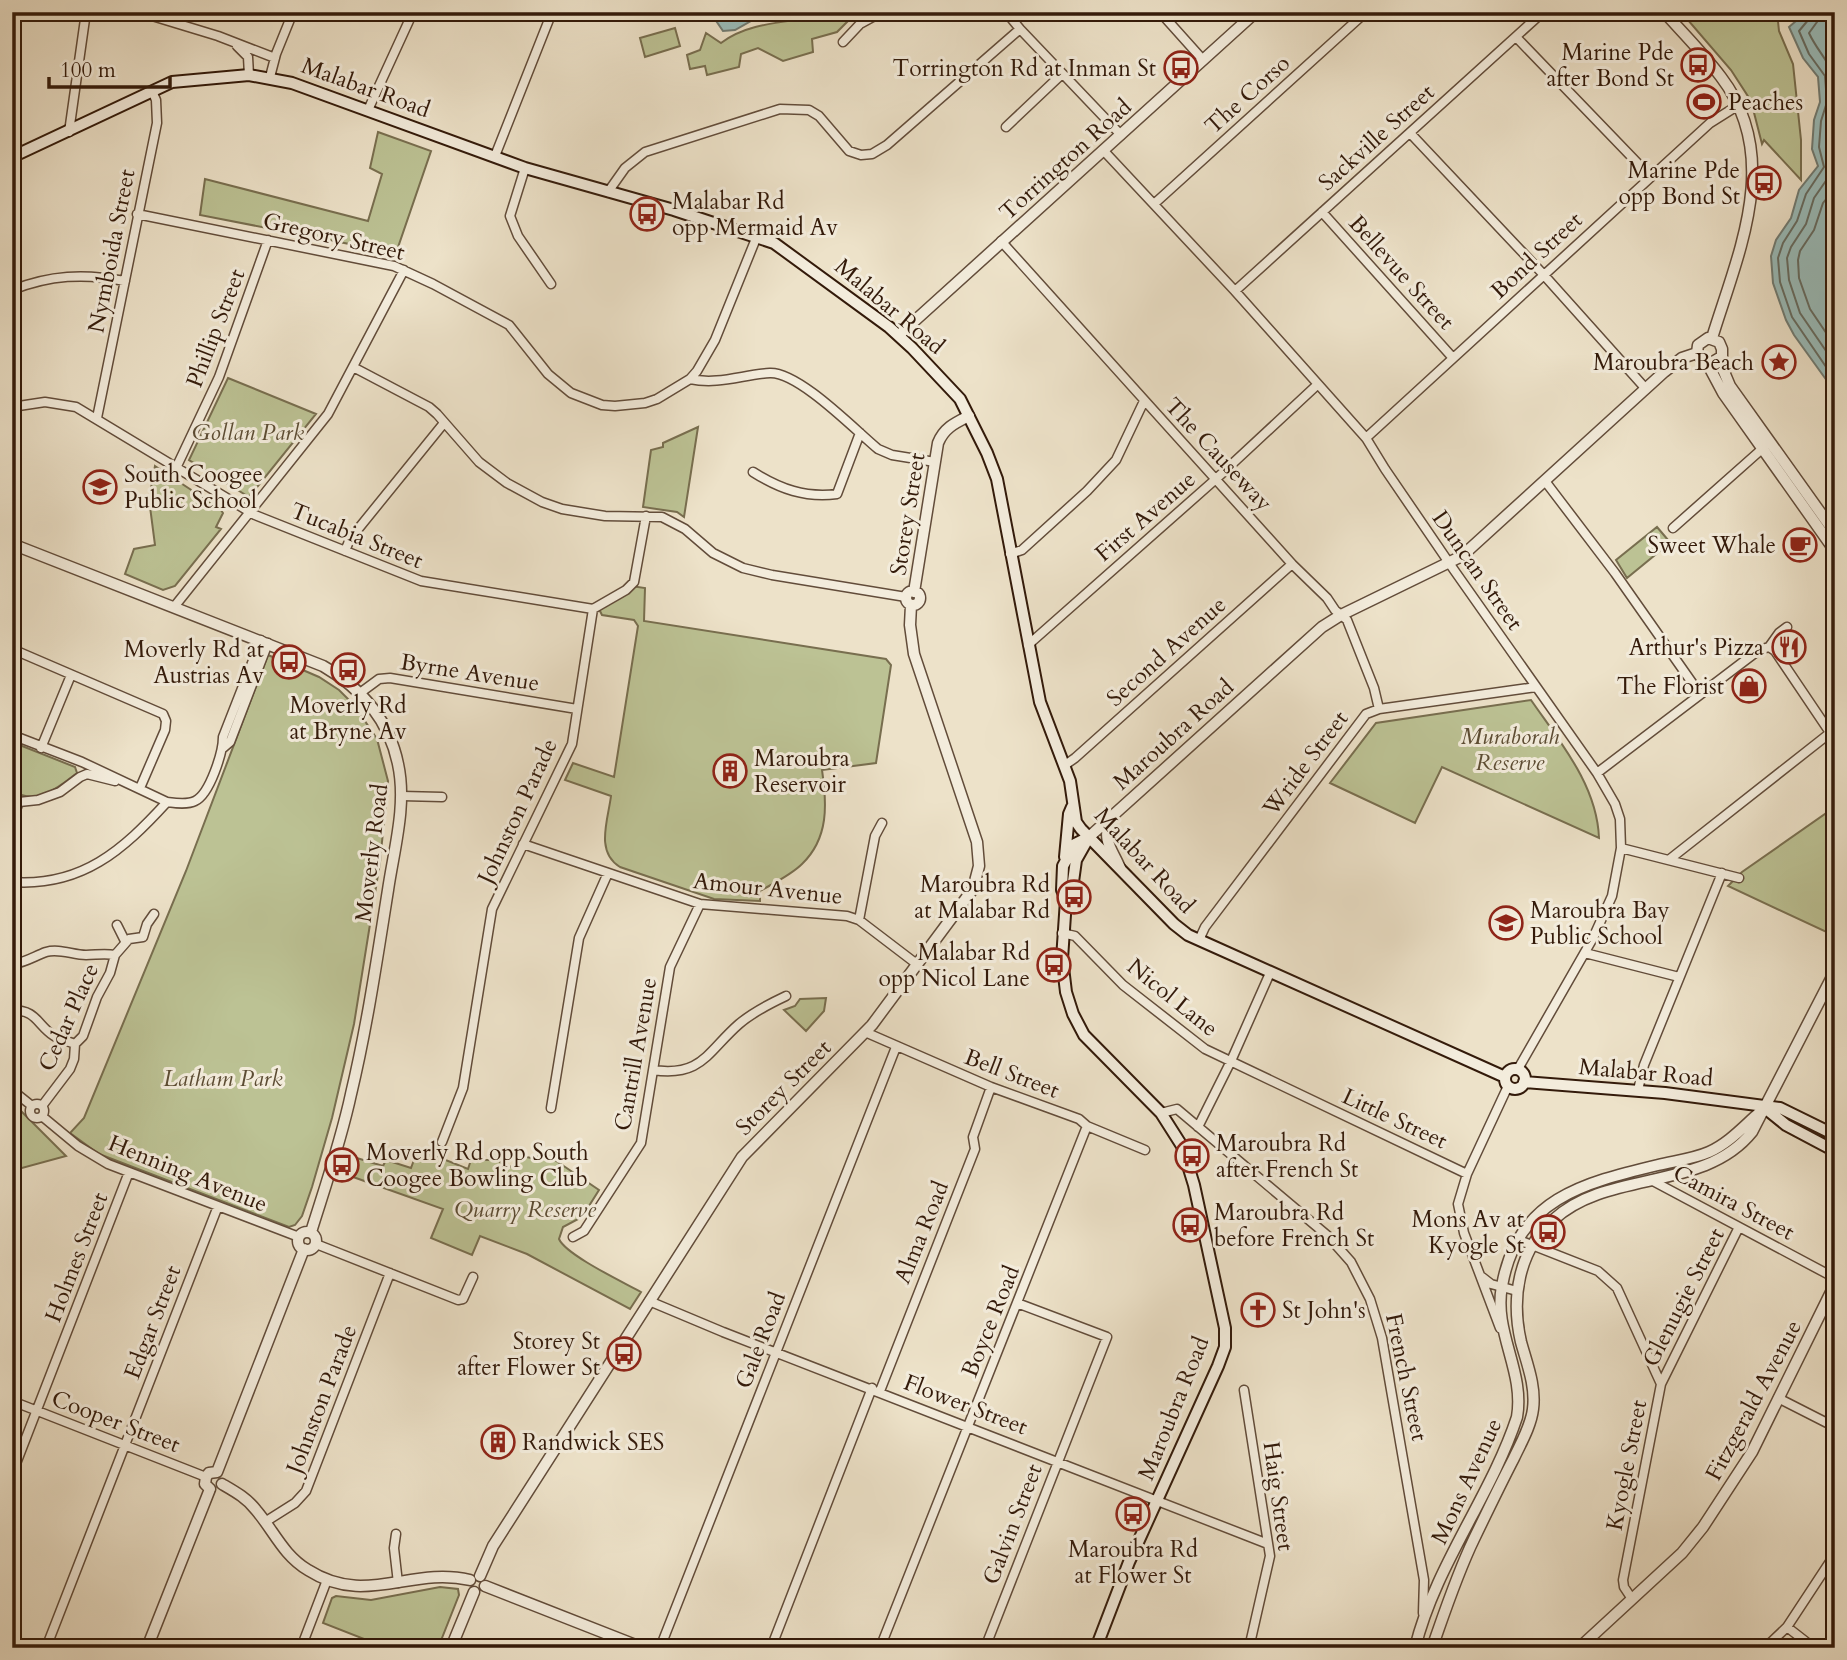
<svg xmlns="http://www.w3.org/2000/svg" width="1847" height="1660" font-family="Cardo,serif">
<rect width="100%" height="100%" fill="#ede2c9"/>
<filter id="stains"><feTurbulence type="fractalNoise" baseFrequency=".00286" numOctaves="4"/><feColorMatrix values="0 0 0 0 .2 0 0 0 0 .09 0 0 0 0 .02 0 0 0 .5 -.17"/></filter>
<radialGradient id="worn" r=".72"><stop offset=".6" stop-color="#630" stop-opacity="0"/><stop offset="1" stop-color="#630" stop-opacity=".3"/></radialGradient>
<!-- green -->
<path fill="#bcc294" stroke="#786e4f" stroke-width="2" d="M837 12H867L855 14 837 32 812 39 813 52 783 61 758 48 741 54 739 67 707 75 705 66 690 69 687 55 700 50 706 33 721 43C754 18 799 24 837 12Z
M1681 12H1777L1779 31 1793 64 1801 140V180L1764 140 1762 144 1751 101 1731 70Z
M675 28 680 46 645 57 640 38Z
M378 132 431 151 396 253 200 215 205 179 368 221 382 174 370 168Z
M228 378 316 414 249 497 189 460Z
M698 427 684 517 677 512 643 507 651 450 663 447V443Z
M155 466 220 509 223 513 216 527 221 529 175 586 163 590 125 574 134 549 155 545 149 499Z
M1657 527 1674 547 1660 551 1627 578 1616 560Z
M631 586 645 588 644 621 886 659 891 665 876 763 822 770C827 804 829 838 802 864 791 875 774 883 760 891V901L714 899 620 867C595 852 608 820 611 796L565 780 573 763 614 777 638 626 634 620 602 615 598 607Z
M268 655 319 677 339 690 354 705 377 739 388 781 380 862 354 1024 332 1118 312 1187 302 1216 295 1225 289 1227 99 1154 70 1133 84 1118 186 871Z
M1531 700C1560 742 1597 785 1599 838L1442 767 1415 823 1330 783 1376 723Z
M12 742 75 767 77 773C58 788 36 807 12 790Z
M1835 807V936L1728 886 1742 872Z
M826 998 824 1011 806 1031 784 1010 795 1006 800 999Z
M12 1102 66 1156 22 1168 12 1164Z
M418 1149 468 1169 471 1160H496L513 1168 518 1155 535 1159 543 1152 599 1190 582 1217 563 1227 559 1239C566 1255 623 1282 641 1292L630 1309 527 1254 480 1236 472 1255 431 1238 443 1209 342 1173 347 1155 383 1166 386 1160 411 1168Z
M440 1587 458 1589 459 1595 438 1648H387L323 1623 332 1598 336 1596 371 1600Z"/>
<!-- water -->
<path fill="#9abdbb" stroke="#717c74" stroke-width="2" d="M710 12H767L735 30 723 31Z
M1802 12H1835V392L1794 335 1786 320 1773 283 1771 256 1776 240 1791 218 1799 190 1818 166 1812 149 1814 120 1820 102 1818 77 1803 58 1789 27 1803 15Z"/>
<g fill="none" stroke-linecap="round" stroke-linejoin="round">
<!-- shore -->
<path stroke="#666c62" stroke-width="2" d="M1810 12 1809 19 1799 31 1809 54 1825 76 1827 102 1821 121 1819 147 1824 167 1806 194 1797 221 1783 243 1778 258 1780 282 1792 317 1835 380
M1819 12 1817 22 1809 33C1818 53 1833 64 1835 85
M1835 107 1830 123 1828 146 1833 163 1832 172 1814 198 1806 224 1791 247 1787 258 1789 280 1800 313 1835 364
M1835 188 1823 203 1814 230 1800 251 1798 260 1799 278 1810 309 1835 346"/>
<defs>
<path id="minor" d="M139 12 218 36 275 58
M1006 12 1020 29 1121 135
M1160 12 1203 60
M1516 37 1650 176
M843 42 860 24 882 12
M237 46 248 57 249 75
M270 77 276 54 293 12
M368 110 413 12
M1006 127 1062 74
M69 132 86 12
M1410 133 1543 274 1646 389
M1103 150 1235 291 1366 438 1385 469 1454 570 1597 773 1615 804 1620 819 1621 848 1612 896 1593 938 1518 1069
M495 156 552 12
M525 168 510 216 518 236 551 284
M608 192 625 168 645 152 780 109 809 110 819 116 849 151 861 155 872 154 887 145 1020 29
M1154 204 1366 12
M1322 212 1453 358
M137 214 394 266 433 284 509 325 548 374 571 393 602 405 615 406 645 403 657 399 690 379 697 371 715 340 757 236
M1001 241 1292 564 1327 598 1335 610 1347 620 1374 688 1379 709
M12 290C50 275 84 273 125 281
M1235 291 1543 12
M353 367 429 407 437 414 479 462 507 483 542 502 562 509 605 516 662 517 685 529 713 553 743 568 772 575 906 597
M690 379C718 385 742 375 770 373 799 372 855 430 878 449L892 455 935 462
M12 407 45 402 76 407 255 515 421 581 593 609
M97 418 157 123 156 100 152 91
M1366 438 1710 123 1737 106
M177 466 219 377 268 240
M753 472C780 489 805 498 837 494L860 433
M1545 481 1615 573 1700 694
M1673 528 1762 449
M345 551 350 539 444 423
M1010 554 1022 550 1087 491 1116 460 1144 401
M174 607 328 414 404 270
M593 609 626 590 634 582 646 516
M1028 645 1217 478 1317 385
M1769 647 1775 651 1835 740
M12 649 163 714 166 721 165 730 140 788
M360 693 379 679 390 678 577 709
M12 735 82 762 167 802C175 803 187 805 195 801 210 794 223 752 223 737L261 640
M41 748 71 675
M223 748 230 742 268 643
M1065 765 1075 758 1292 564
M1597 773 1747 659 1759 650 1769 647 1779 633 1787 627
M12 795 19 802 38 800 60 792 80 777 87 774 115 781
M402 796 442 797
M12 820 19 802
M523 844 700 904 847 916 859 920 918 965
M1621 848 1739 878
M1670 859 1830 733
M12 882C82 887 123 850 167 802
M859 920 875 836 882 823
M117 925 125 941
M1062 933 1075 936 1123 985 1205 1049 1467 1174
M1199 940 1205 927 1366 714 1379 709 1536 687
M1585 953 1679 977
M12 962 14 964C26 962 35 956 46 952 59 948 73 955 86 955 96 955 104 953 115 955
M12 1010C37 1010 37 1025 54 1036 60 1040 68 1041 75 1044
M865 1032 991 1087 1079 1119 1087 1126 1145 1150
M653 1070C702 1077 707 1052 739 1024 753 1012 769 1004 786 996
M12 1090 32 1106
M1638 1090 1644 1065 1722 873
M30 1111a7 7 0 1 1 14 0a7 7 0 1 1-14 0Z
M42 1106 70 1069 74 1059 75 1044 83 1036 97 997 110 973 115 955 129 939 143 937 147 924 154 914
M551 1108 579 938 608 873
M1161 1113 1177 1109 1328 1236 1351 1262 1370 1299 1382 1338 1424 1580 1423 1613
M43 1117 78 1146 108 1164 299 1237
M1198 1127 1231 1061 1270 973
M442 1142 463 1088 492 909 572 744 593 609
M1651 1180 1835 1278
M573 1237 584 1231 641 1143 670 967 700 904
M1519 1240 1598 1271 1617 1288 1661 1384 1623 1580 1624 1587 1632 1599
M316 1244 458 1300 463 1299 473 1277
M1482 1277 1491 1284 1517 1291
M649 1301 723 1332 1268 1544
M1500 1328 1464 1233 1458 1204 1467 1174 1508 1086
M1661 1384 1739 1227
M1244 1390 1270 1556 1249 1648
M880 1391 975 1149 973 1137 991 1087
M1778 1398 1835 1427
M12 1401 206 1477
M12 1474 129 1172
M265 1522 295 1503 306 1491 390 1273
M396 1534 394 1548 398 1583
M1787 1627 1814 1648
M46 1648 218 1206
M301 1648 327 1580
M660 1648 896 1047
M771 1648 872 1388
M880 1648 1087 1126
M985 1648 1107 1337 1017 1303
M1765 1648 1787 1627 1835 1554"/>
<path id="tertiary" d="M1664 12C1683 33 1704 54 1721 77 1783 158 1738 253 1712 338
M899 335 1256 12
M1721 357 1711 363 1704 362 1697 353 1698 345 1708 338 1719 342 1722 349V367L1730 386 1835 533
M1707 363 1723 393 1835 551
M12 544 323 666C361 688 389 720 398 764 407 805 394 849 388 890 377 959 367 1027 351 1094 341 1141 325 1187 311 1232
M906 598a7 7 0 1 1 14 0a7 7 0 1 1-14 0Z
M914 592 938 443C944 428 955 423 969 416
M1110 820C1102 841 1112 849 1120 868
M1089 837 1322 627 1341 615 1462 556 1664 372 1682 358 1697 353
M298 1241a9 9 0 1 1 18 0a9 9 0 1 1-18 0Z
M217 1472 304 1249
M222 1484C234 1491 247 1498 256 1510 274 1531 283 1555 308 1570 366 1607 410 1566 470 1580
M210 1489 205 1484 206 1477 209 1473 217 1472
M480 1576 493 1546 742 1157 872 1025 973 889 979 866 977 842 914 654 910 625 911 605
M485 1586 643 1648
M147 1648 210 1489
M451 1648 474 1592
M1415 1648C1435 1566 1491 1496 1517 1417 1525 1371 1493 1332 1502 1286 1517 1199 1583 1183 1658 1165 1674 1161 1693 1159 1709 1152 1729 1143 1743 1127 1759 1113
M1432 1648C1445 1611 1457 1574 1474 1539 1487 1512 1500 1485 1514 1458 1521 1443 1531 1426 1533 1409 1536 1386 1527 1364 1521 1342 1511 1299 1518 1251 1553 1220 1608 1169 1704 1192 1752 1132L1835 971
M1579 1648 1682 1553 1703 1527 1752 1452 1835 1284"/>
<path id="secondary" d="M12 157 172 82 249 75 292 83 525 168 674 210 774 243 889 327 912 348 960 399 987 453 997 479 1040 702 1070 781 1076 822 1081 829 1174 924 1188 935 1505 1077
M1089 837 1075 844 1063 866 1062 890 1066 900 1062 959 1066 992 1073 1014 1084 1035 1161 1113 1182 1146 1194 1185 1225 1328V1347L1218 1366 1129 1562 1096 1648
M1065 857 1069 814 1072 807
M1066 900 1072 889 1076 860 1089 837
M1505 1079a10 10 0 1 1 20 0a10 10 0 1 1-20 0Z
M1524 1082 1665 1093 1780 1108 1835 1135
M1765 1108 1786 1125 1835 1151"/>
</defs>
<!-- minor casing -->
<use href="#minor" stroke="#624c3a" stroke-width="11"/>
<!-- tertiary casing -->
<use href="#tertiary" stroke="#624c3a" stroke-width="13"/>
<!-- secondary casing -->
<use href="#secondary" stroke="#331a0a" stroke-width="14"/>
<!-- minor -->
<use href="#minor" stroke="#f3ecdc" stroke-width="8"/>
<!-- tertiary -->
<use href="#tertiary" stroke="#f3ecdc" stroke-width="10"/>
<!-- secondary -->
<use href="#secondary" stroke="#f3ecdc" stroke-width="10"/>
</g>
<!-- icons -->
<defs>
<symbol id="bus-ring" viewBox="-11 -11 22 22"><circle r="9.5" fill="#f3ecdc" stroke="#8f2418" stroke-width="1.5"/><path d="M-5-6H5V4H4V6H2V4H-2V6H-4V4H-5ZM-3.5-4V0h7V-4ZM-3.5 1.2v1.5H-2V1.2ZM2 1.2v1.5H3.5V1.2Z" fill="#8f2418"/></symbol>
<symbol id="stadium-ring" viewBox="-11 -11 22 22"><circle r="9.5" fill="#f3ecdc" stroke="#8f2418" stroke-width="1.5"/><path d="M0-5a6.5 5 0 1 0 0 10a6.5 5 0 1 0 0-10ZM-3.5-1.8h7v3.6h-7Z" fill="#8f2418"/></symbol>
<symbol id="sight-ring" viewBox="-11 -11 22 22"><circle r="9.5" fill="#f3ecdc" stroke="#8f2418" stroke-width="1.5"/><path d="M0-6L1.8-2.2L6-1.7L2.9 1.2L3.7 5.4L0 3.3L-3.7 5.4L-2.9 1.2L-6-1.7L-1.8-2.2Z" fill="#8f2418"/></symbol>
<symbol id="school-ring" viewBox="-11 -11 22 22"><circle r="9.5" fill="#f3ecdc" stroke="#8f2418" stroke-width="1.5"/><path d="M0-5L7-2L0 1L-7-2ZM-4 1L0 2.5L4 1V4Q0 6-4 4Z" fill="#8f2418"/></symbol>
<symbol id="cafe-ring" viewBox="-11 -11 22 22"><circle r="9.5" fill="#f3ecdc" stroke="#8f2418" stroke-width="1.5"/><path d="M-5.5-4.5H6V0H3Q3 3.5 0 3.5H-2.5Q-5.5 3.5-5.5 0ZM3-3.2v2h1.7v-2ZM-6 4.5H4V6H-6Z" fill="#8f2418"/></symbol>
<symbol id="restaurant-ring" viewBox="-11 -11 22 22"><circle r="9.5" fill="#f3ecdc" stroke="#8f2418" stroke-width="1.5"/><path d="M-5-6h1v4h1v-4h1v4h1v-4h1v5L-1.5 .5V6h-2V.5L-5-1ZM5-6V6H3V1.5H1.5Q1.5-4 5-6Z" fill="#8f2418"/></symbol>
<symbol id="shop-ring" viewBox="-11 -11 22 22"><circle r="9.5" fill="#f3ecdc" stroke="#8f2418" stroke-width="1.5"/><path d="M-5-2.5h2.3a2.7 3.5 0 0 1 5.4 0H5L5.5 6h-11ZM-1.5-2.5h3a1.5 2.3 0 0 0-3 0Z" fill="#8f2418"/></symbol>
<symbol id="building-ring" viewBox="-11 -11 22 22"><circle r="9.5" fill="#f3ecdc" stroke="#8f2418" stroke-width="1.5"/><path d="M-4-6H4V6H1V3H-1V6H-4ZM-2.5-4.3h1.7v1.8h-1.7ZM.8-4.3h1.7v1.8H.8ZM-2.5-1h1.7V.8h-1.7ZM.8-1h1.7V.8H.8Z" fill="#8f2418"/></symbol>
<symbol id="church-ring" viewBox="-11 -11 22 22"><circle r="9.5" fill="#f3ecdc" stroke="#8f2418" stroke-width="1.5"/><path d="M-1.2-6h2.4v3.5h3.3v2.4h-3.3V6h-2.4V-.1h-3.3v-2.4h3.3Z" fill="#8f2418"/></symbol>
</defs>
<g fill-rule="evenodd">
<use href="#bus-ring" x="1679" y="46" width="38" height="38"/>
<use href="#bus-ring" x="1162" y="49" width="38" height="38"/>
<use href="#stadium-ring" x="1685" y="83" width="38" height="38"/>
<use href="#bus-ring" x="1745" y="164" width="38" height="38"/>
<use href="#bus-ring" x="628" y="195" width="38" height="38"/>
<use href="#sight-ring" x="1760" y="343" width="38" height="38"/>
<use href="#school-ring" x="81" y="468" width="38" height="38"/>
<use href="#cafe-ring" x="1781" y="526" width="38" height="38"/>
<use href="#restaurant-ring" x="1770" y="628" width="38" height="38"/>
<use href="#bus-ring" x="270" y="643" width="38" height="38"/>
<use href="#bus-ring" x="329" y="651" width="38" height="38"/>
<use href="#shop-ring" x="1730" y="667" width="38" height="38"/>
<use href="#building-ring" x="711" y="752" width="38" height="38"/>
<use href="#bus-ring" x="1055" y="878" width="38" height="38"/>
<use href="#school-ring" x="1487" y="904" width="38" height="38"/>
<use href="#bus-ring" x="1035" y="946" width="38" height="38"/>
<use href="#bus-ring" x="1173" y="1137" width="38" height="38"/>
<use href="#bus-ring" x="323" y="1146" width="38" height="38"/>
<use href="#bus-ring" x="1171" y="1206" width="38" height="38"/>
<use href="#bus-ring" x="1529" y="1213" width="38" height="38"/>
<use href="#church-ring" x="1239" y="1291" width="38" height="38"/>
<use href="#bus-ring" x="605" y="1335" width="38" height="38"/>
<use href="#building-ring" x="479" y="1423" width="38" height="38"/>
<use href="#bus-ring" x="1114" y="1495" width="38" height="38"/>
</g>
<g text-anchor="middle" stroke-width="6" stroke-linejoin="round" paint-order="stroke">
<!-- poi labels -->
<g font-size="23" fill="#331a0a" stroke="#f3ecdc" text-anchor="end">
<text x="1674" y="60">Marine Pde<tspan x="1674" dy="26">after Bond St</tspan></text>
<text x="1156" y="76">Torrington Rd at Inman St</text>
<text x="1728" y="110" text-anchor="start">Peaches</text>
<text x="1740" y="178">Marine Pde<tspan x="1740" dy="26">opp Bond St</tspan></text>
<text x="672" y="209" text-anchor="start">Malabar Rd<tspan x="672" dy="26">opp Mermaid Av</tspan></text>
<text x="1754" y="370">Maroubra Beach</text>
<text x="124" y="482" text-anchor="start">South Coogee<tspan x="124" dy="26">Public School</tspan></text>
<text x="1776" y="553">Sweet Whale</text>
<text x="1764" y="655">Arthur's Pizza</text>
<text x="264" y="657">Moverly Rd at<tspan x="264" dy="26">Austrias Av</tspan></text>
<text x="1724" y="694">The Florist</text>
<text x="348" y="713" text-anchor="middle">Moverly Rd<tspan x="348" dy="26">at Bryne Av</tspan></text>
<text x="754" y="766" text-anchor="start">Maroubra<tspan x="754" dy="26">Reservoir</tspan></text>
<text x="1050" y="892">Maroubra Rd<tspan x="1050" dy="26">at Malabar Rd</tspan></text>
<text x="1530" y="918" text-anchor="start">Maroubra Bay<tspan x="1530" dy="26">Public School</tspan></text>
<text x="1030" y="960">Malabar Rd<tspan x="1030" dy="26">opp Nicol Lane</tspan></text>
<text x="1216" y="1151" text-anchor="start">Maroubra Rd<tspan x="1216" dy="26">after French St</tspan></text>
<text x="366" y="1160" text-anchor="start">Moverly Rd opp South<tspan x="366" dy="26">Coogee Bowling Club</tspan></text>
<text x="1214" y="1220" text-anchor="start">Maroubra Rd<tspan x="1214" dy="26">before French St</tspan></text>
<text x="1524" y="1227">Mons Av at<tspan x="1524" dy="26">Kyogle St</tspan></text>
<text x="1282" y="1318" text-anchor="start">St John's</text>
<text x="600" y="1349">Storey St<tspan x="600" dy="26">after Flower St</tspan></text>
<text x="522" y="1450" text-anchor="start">Randwick SES</text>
<text x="1133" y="1557" text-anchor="middle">Maroubra Rd<tspan x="1133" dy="26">at Flower St</tspan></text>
</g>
<!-- street labels -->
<g font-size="23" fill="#331a0a" stroke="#f3ecdc">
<text transform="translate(366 87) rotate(20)" y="8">Malabar Road</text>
<text transform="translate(1247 94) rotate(-42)" y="8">The Corso</text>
<text transform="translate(1376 137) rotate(-42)" y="8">Sackville Street</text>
<text transform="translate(1065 159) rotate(-42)" y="8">Torrington Road</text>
<text transform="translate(334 236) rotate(13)" y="8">Gregory Street</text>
<text transform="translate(111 251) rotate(-79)" y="8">Nymboida Street</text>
<text transform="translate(1536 255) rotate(-43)" y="8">Bond Street</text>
<text transform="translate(1402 272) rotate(48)" y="8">Bellevue Street</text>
<text transform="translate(890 306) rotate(40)" y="8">Malabar Road</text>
<text transform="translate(215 328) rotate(-69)" y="8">Phillip Street</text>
<text transform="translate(1219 454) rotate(47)" y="8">The Causeway</text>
<text transform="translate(907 514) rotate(-81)" y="8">Storey Street</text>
<text transform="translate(1145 516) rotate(-41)" y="8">First Avenue</text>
<text transform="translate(357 535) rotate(22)" y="8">Tucabia Street</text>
<text transform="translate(1478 570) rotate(55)" y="8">Duncan Street</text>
<text transform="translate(1166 651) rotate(-42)" y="8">Second Avenue</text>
<text transform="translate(470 672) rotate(9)" y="8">Byrne Avenue</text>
<text transform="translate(1173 734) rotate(-42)" y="8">Maroubra Road</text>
<text transform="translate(1305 763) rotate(-53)" y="8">Wride Street</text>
<text transform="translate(517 811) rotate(-65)" y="8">Johnston Parade</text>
<text transform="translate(371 853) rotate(-83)" y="8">Moverly Road</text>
<text transform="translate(1145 860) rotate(47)" y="8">Malabar Road</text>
<text transform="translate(768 888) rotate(6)" y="8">Amour Avenue</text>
<text transform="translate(1173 997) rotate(39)" y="8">Nicol Lane</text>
<text transform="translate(68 1017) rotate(-66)" y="8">Cedar Place</text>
<text transform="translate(635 1054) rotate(-80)" y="8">Cantrill Avenue</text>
<text transform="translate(1646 1072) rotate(5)" y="8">Malabar Road</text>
<text transform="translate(1012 1073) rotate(21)" y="8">Bell Street</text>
<text transform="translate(783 1087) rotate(-45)" y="8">Storey Street</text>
<text transform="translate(1395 1118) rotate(25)" y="8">Little Street</text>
<text transform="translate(188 1173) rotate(22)" y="8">Henning Avenue</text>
<text transform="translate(1734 1202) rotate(28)" y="8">Camira Street</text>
<text transform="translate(921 1232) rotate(-68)" y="8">Alma Road</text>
<text transform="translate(76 1257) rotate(-69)" y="8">Holmes Street</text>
<text transform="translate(1683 1297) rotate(-63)" y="8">Glenugie Street</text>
<text transform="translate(990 1321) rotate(-68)" y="8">Boyce Road</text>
<text transform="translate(152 1322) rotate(-69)" y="8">Edgar Street</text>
<text transform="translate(760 1340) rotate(-69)" y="8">Gale Road</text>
<text transform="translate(1407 1377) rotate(78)" y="8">French Street</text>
<text transform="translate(321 1399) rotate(-69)" y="8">Johnston Parade</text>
<text transform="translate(1753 1400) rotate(-62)" y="8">Fitzgerald Avenue</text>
<text transform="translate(966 1404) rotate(21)" y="8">Flower Street</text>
<text transform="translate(1173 1408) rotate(-68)" y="8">Maroubra Road</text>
<text transform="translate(116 1421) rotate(21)" y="8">Cooper Street</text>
<text transform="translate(1626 1465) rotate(-79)" y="8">Kyogle Street</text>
<text transform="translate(1466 1481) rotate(-65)" y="8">Mons Avenue</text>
<text transform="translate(1279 1496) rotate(82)" y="8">Haig Street</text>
<text transform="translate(1012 1524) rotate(-69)" y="8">Galvin Street</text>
</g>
<!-- park labels -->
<g font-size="23" font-style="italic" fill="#5c4c33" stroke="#f3ecdc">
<text x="248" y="440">Gollan Park</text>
<text x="1510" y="744">Muraborah<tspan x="1510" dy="26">Reserve</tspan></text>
<text x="223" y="1086">Latham Park</text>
<text x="525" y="1217">Quarry Reserve</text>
</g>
</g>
<!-- margin -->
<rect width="1847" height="1660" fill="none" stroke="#ede2c9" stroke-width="42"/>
<rect x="14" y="14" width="1819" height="1632" fill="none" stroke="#331a0a" stroke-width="3.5"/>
<rect x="21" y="21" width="1805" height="1618" fill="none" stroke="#331a0a" stroke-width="2"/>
<!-- scale -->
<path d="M49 77v10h121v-10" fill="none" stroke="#331a0a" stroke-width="3.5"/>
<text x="60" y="77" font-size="21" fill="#331a0a" stroke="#f3ecdc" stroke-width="5" paint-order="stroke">100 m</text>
<rect width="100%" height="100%" filter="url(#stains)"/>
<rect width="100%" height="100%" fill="url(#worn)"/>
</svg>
